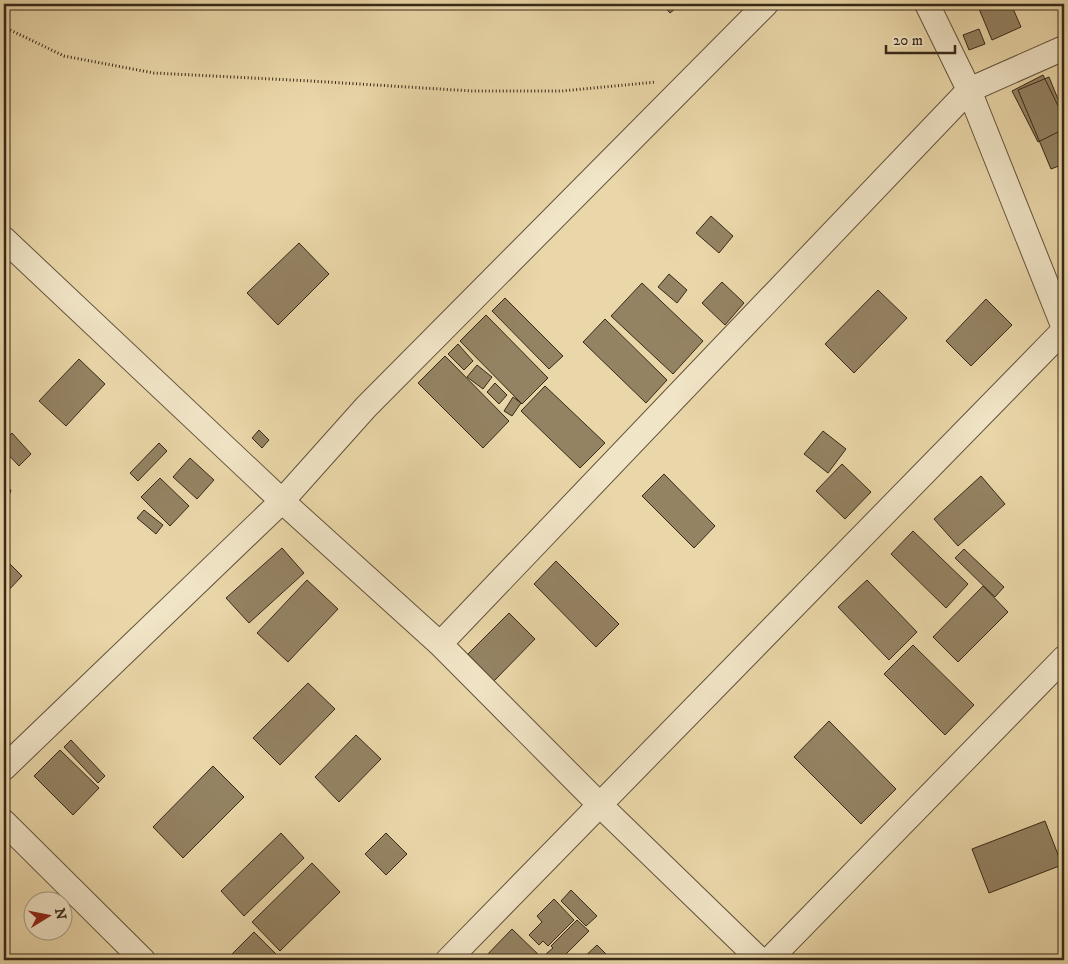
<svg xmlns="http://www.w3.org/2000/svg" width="1068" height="964" font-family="'IM FELL DW Pica',serif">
<rect width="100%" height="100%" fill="#ead7a9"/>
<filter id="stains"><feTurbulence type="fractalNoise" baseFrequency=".004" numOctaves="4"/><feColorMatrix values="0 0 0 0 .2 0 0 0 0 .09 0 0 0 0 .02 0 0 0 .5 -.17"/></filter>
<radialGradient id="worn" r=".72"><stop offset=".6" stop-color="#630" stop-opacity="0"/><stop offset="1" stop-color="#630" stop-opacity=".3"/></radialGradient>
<!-- building -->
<path fill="#948363" stroke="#372918" d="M662 4H681L670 13Z
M977 4H1011L1021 27 992 40Z
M979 29 985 44 969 50 963 35Z
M1043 75 1064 118V129L1038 142 1012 91Z
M1049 77 1064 114V164L1051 169 1018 90Z
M711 216 733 236 719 253 696 233Z
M299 243 329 274 278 325 247 293Z
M669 274 687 290 677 303 658 287Z
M722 282 744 303 725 325 702 303Z
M642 283 703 341 673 374 611 316Z
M878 290 907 318 854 373 825 344Z
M505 298 563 356 549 369 492 311Z
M986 299 1012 325 971 366 946 341Z
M486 315 548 378 522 404 460 341Z
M605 319 667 380 646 403 583 342Z
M458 344 473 361 464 370 448 354Z
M445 356 509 421 483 448 418 383Z
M79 359 105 384 66 426 39 401Z
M477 365 492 377 483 389 467 377Z
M495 383 507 395 499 404 487 392Z
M545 386 605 443 580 468 521 411Z
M513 397 521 403 512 416 504 411Z
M259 430 269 440 262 448 252 438Z
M823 431 846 449 828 473 804 454Z
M12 433 31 454 19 466 4 450V441Z
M159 443 167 451 138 481 130 473Z
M190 458 214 480 197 499 173 477Z
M842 464 871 492 845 519 816 491Z
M664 474 715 526 694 548 642 496Z
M981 476 1005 504 958 546 934 519Z
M160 478 189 506 170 526 141 497Z
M4 487 11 490 4 510Z
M144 510 163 525 156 534 137 518Z
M913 531 968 584 946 608 891 554Z
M282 548 304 573 249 623 226 598Z
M964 549 1004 587 995 597 955 558Z
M4 558 22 576 4 595Z
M556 561 619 624 596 647 534 584Z
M307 580 338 609 288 662 257 633Z
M867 580 917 632 889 660 838 607Z
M983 586 1008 612 958 662 933 637Z
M509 613 535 639 494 681 468 654Z
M913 645 974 705 945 735 884 674Z
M308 683 335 709 280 765 253 738Z
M829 721 896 789 861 824 794 757Z
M356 735 381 759 339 802 315 777Z
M71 740 105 776 98 783 64 747Z
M60 750 99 788 73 815 34 776Z
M213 766 244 797 183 858 153 827Z
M1045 821 1062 865 989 893 972 849Z
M281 833 304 858 244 916 221 891Z
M386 833 407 854 386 875 365 854Z
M312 863 340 892 280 951 252 922Z
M571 890 597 916 586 926 561 901Z
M554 899 574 920 548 946 543 941 539 945 529 935 542 922 537 916Z
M577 920 589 931 563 957 561 956 558 960H552L546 954 553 948 551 946Z
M512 929 544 960H486L484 958Z
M254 932 276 954 270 960H226Z
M597 945 606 954 599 960H581Z"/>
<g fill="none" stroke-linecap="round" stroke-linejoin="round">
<defs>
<path id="street" d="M927 4 969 90 1064 328
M4 239 282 501 440 644 600 805 760 960
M440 644 969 90 1064 48
M4 768 282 501 366 407 766 4
M4 822 143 960
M448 960 1064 330
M769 960 1064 658"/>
</defs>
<!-- street casing -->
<use href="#street" stroke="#64543c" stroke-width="26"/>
<!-- path -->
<path stroke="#372918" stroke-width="3" stroke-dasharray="1 2.5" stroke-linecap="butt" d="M4 27 64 56 154 73 311 81 472 91H562L656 82"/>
<!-- street -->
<use href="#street" stroke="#f1e5c7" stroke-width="24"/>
</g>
<!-- margin -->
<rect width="1068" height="964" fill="none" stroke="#ead7a9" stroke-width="20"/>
<rect x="5" y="5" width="1058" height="954" fill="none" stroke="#372918" stroke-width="2.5"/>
<rect x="10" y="10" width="1048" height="944" fill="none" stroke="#372918"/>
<!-- north arrow -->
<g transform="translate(48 916) rotate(80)"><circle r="24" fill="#f1e5c7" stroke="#a79a81"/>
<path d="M0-4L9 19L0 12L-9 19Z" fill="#8f2418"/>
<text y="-8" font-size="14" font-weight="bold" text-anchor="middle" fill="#372918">N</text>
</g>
<!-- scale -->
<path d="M886 45v8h69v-8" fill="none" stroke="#372918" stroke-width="2.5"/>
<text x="893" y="45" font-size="15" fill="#372918" stroke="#f1e5c7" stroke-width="4" paint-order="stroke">20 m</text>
<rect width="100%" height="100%" filter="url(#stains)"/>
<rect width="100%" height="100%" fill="url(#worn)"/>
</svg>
